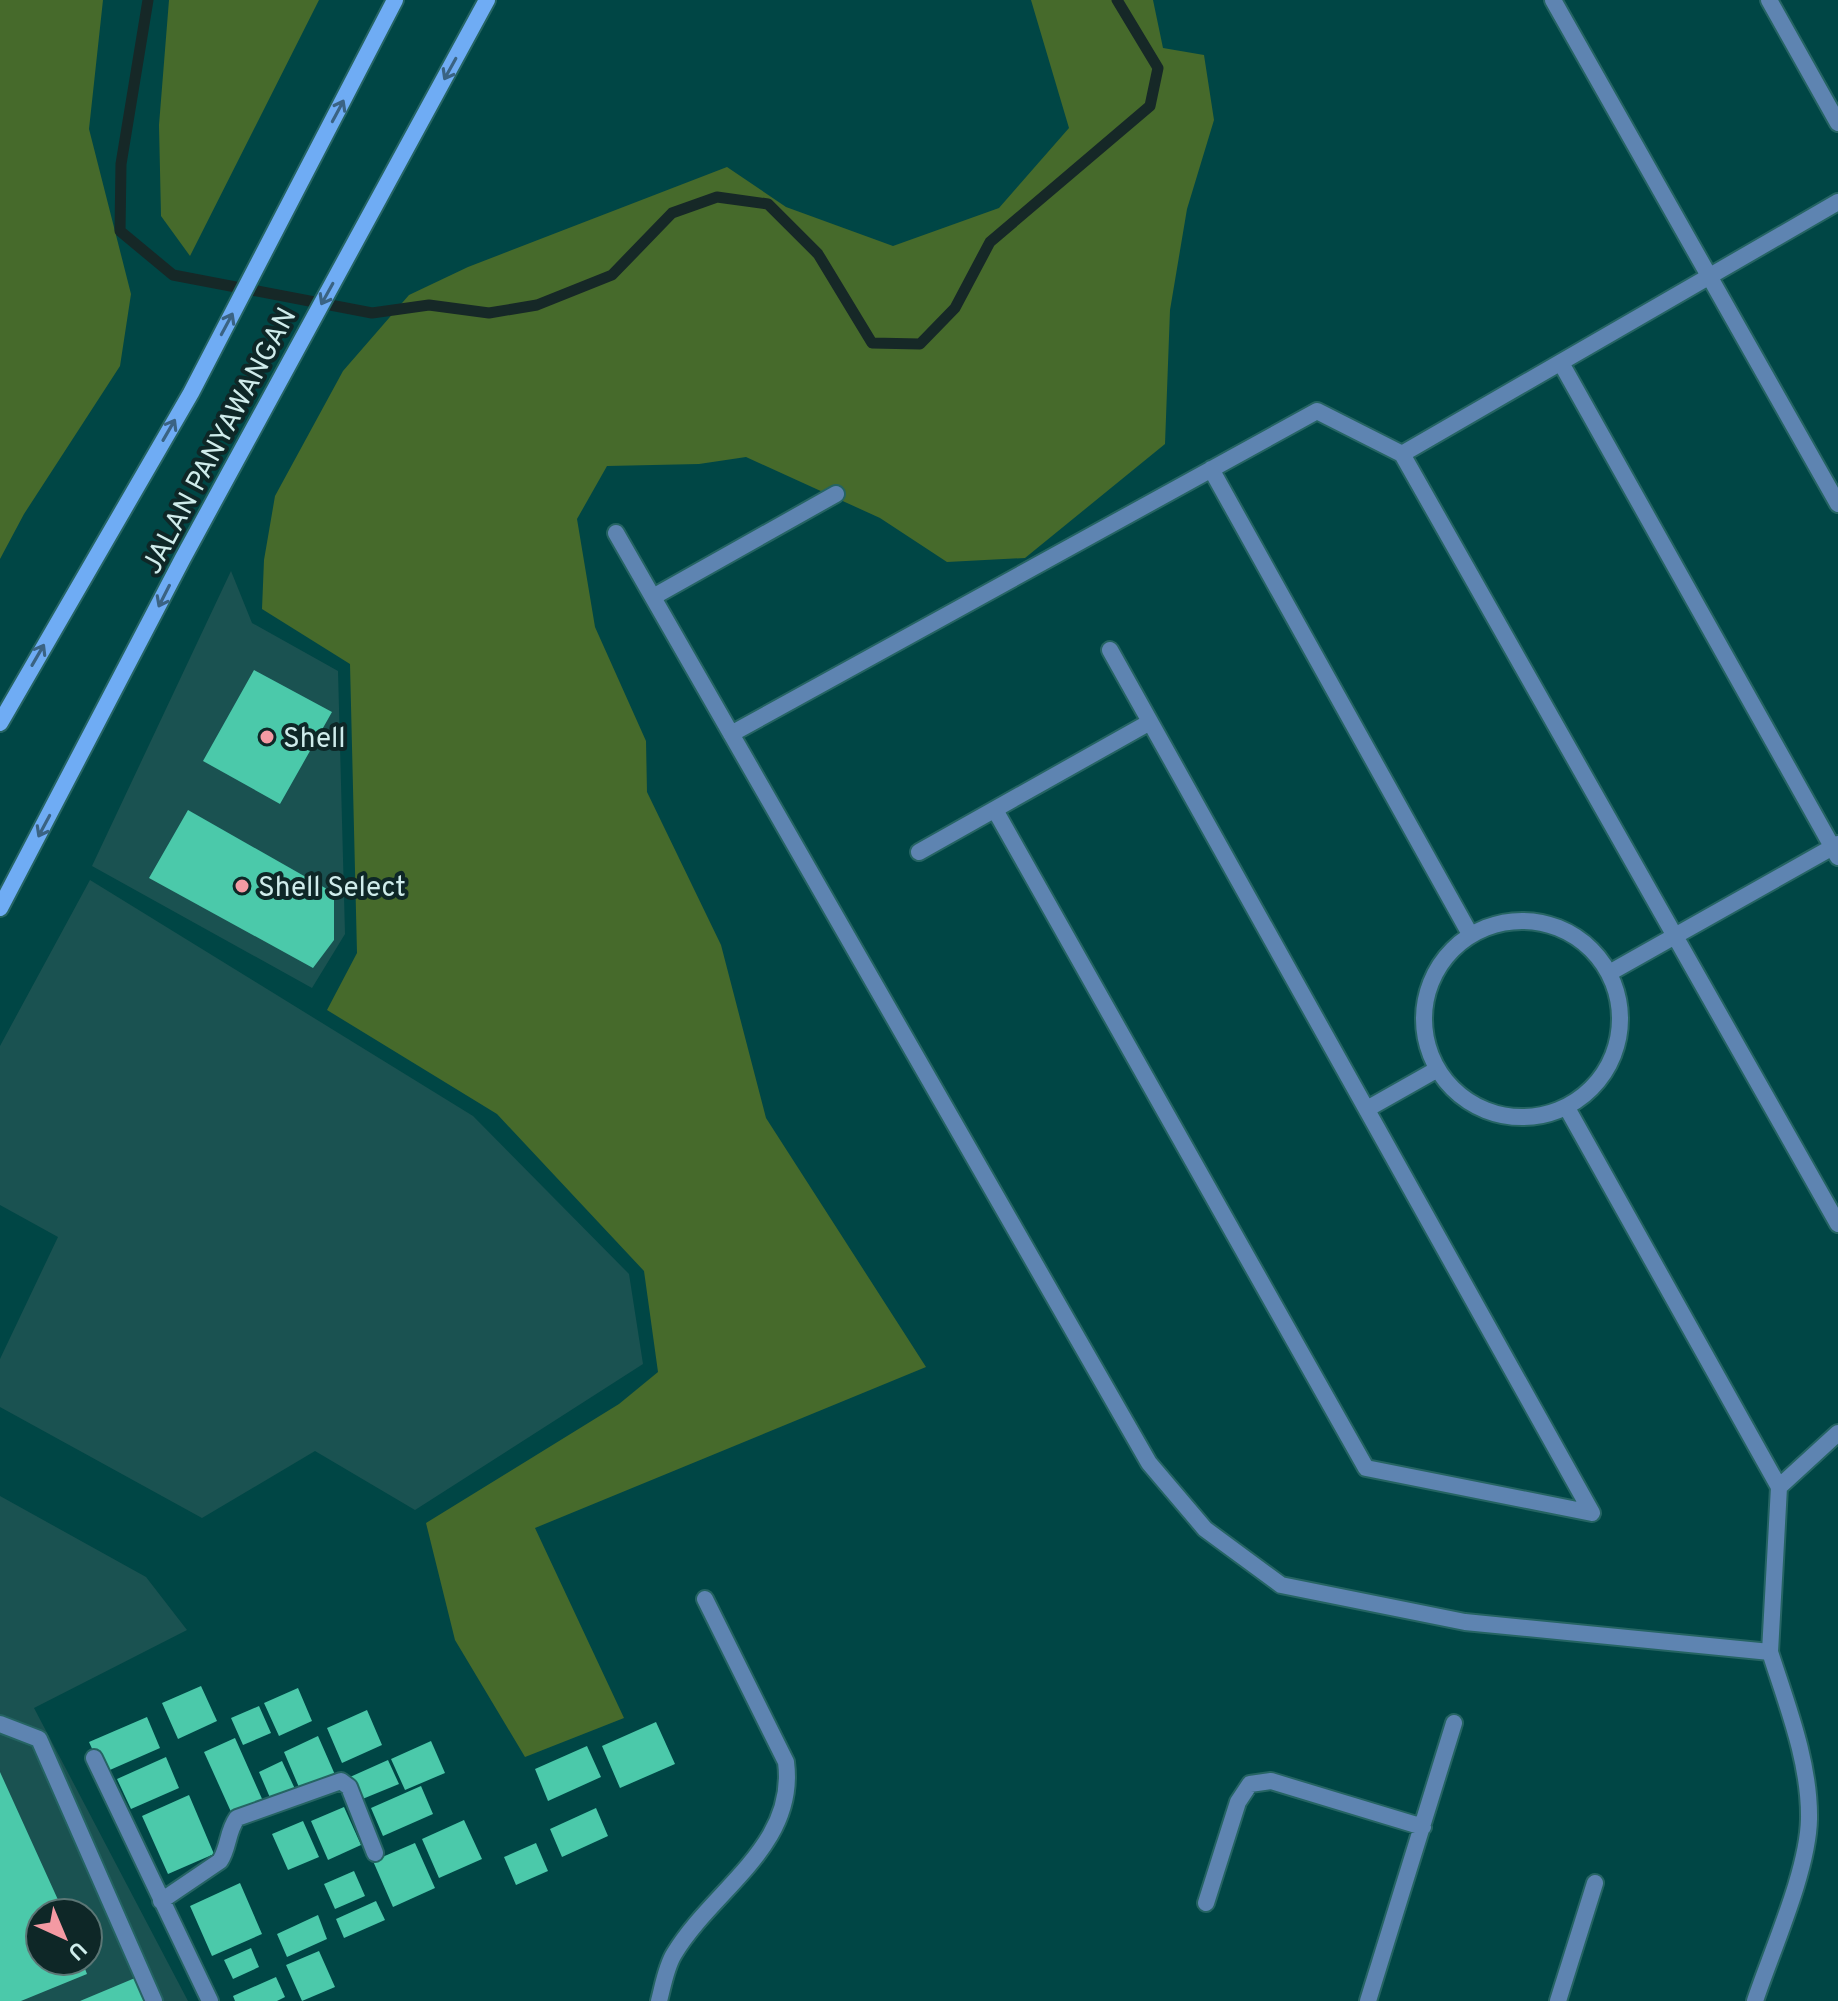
<svg xmlns="http://www.w3.org/2000/svg" width="1838" height="2001" font-family="Overpass,sans-serif">
<rect width="100%" height="100%" fill="#004645"/>
<!-- built -->
<path fill="#1a5251" fill-rule="evenodd" d="M231 571 252 623 338 671 345 934 312 988 92 866Z
M90 880 473 1116 629 1274 643 1364 415 1510 315 1451 202 1518 0 1407V1359L58 1237 0 1205V1046Z
M0 1496 146 1577 187 1630 34 1708 188 2001H0ZM40 1913H88V1961H40Z"/>
<!-- green -->
<path fill="#466a2b" d="M0 0H103L89 129 131 294 120 366 24 514 0 559Z
M169 0H319L190 256 161 216 159 125Z
M1031 0H1153L1163 48 1204 55 1214 120 1187 209 1170 310 1165 444 1025 558 947 562 880 518 746 457 699 464 607 466 577 519 595 627 646 741 647 792 721 945 766 1118 926 1367 535 1528 624 1718 525 1757 455 1640 426 1523 619 1404 658 1372 644 1271 497 1114 327 1010 357 953 350 664 262 609 264 560 275 496 343 371 409 295 468 267 727 167 786 207 893 246 999 208 1069 128Z"/>
<g fill="none" stroke-linecap="round" stroke-linejoin="round">
<!-- stream -->
<path stroke="#162827" stroke-width="11" d="M148 0 121 164 120 231 173 275 372 313 429 305 489 313 537 305 612 275 672 213 717 197 768 204 818 254 872 343 920 344 955 308 990 242 1150 106 1158 68 1117 0"/>
</g>
<!-- building -->
<path fill="#4bc9aa" d="M254 670 332 712 280 804 203 761Z
M188 810 334 893V940L313 968 149 878Z
M201 1686 217 1721 178 1739 162 1703Z
M298 1688 312 1721 279 1736 264 1703Z
M259 1706 271 1733 243 1745 231 1718Z
M367 1710 382 1745 342 1763 327 1728Z
M147 1717 160 1748 103 1773 89 1742Z
M656 1722 675 1764 620 1788 602 1746Z
M318 1736 336 1777 301 1792 284 1752Z
M235 1738 263 1801 232 1814 204 1752Z
M431 1741 445 1773 405 1790 391 1759Z
M587 1746 601 1777 548 1801 535 1769Z
M166 1757 179 1788 131 1809 117 1779Z
M388 1760 399 1784 360 1800 350 1777Z
M282 1761 295 1789 271 1800 259 1772Z
M0 1772 64 1913H40V1961H82L87 1974 21 2001H0Z
M421 1786 433 1814 383 1836 371 1808Z
M189 1795 214 1854 168 1874 142 1816Z
M344 1807 361 1845 328 1860 311 1821Z
M596 1808 608 1836 562 1857 550 1829Z
M464 1820 482 1859 439 1878 422 1839Z
M303 1821 319 1857 288 1870 272 1834Z
M415 1843 435 1888 393 1907 373 1861Z
M536 1843 548 1871 516 1885 504 1857Z
M354 1871 365 1896 335 1909 324 1884Z
M240 1883 262 1934 212 1956 190 1906Z
M376 1901 385 1920 344 1938 336 1919Z
M318 1915 327 1939 287 1957 277 1934Z
M251 1948 259 1967 233 1979 224 1960Z
M319 1951 335 1987 302 2001 286 1965Z
M276 1977 285 1997 277 2001H235L233 1996Z
M135 1978 145 2001H80Z"/>
<g fill="none" stroke-linecap="round" stroke-linejoin="round">
<defs>
<path id="service" d="M0 1724 39 1739 154 2001"/>
<path id="minor" d="M1553 0 1838 504
M1769 0 1838 123
M1561 363 1838 857
M1402 454 1838 1224
M1211 469 1470 934
M616 533 1149 1463 1205 1529 1281 1585 1465 1622 1770 1652C1787 1705 1810 1763 1809 1819 1808 1871 1772 1950 1755 2001
M653 597 836 494
M731 734 1317 411 1402 454 1838 202
M995 810 1366 1468 1592 1513 1110 650
M919 852 1150 722
M1424 1019a98 98 0 1 1 196 0a98 98 0 1 1-196 0Z
M1611 972 1838 844
M1567 1108 1779 1487
M1367 1109 1436 1070
M1770 1652 1779 1487 1838 1433
M94 1758 210 2001
M161 1901 220 1861C229 1847 227 1832 237 1818L341 1781 349 1787 375 1853
M1206 1903 1238 1802 1250 1784 1271 1781 1423 1827
M659 2001C663 1986 666 1967 674 1954 713 1889 797 1846 786 1762L705 1599
M1368 2001 1454 1723
M1558 2001 1595 1883"/>
<path id="secondary" d="M0 723 191 393 395 0
M0 908 183 558 487 0"/>
</defs>
<!-- service casing -->
<use href="#service" stroke="#256463" stroke-width="20"/>
<!-- minor casing -->
<use href="#minor" stroke="#256463" stroke-width="20"/>
<!-- secondary casing -->
<use href="#secondary" stroke="#256463" stroke-width="20"/>
<!-- service -->
<use href="#service" stroke="#5e84b1" stroke-width="16"/>
<!-- minor -->
<use href="#minor" stroke="#5e84b1" stroke-width="16"/>
<!-- secondary -->
<use href="#secondary" stroke="#6facf4" stroke-width="16"/>
</g>
<!-- one-way arrows -->
<defs><path id="oneway-shaft" d="M-6 0H5M1.5-3L5.5 0L1.5 3" fill="none" stroke-width="1.6" stroke-linecap="round" stroke-linejoin="round" transform="scale(2)"/></defs>
<g stroke="#3a6383">
<use href="#oneway-shaft" transform="translate(450 69) rotate(119)"/>
<use href="#oneway-shaft" transform="translate(338 111) rotate(-62)"/>
<use href="#oneway-shaft" transform="translate(327 294) rotate(119)"/>
<use href="#oneway-shaft" transform="translate(227 324) rotate(-62)"/>
<use href="#oneway-shaft" transform="translate(169 430) rotate(-60)"/>
<use href="#oneway-shaft" transform="translate(164 596) rotate(117)"/>
<use href="#oneway-shaft" transform="translate(38 655) rotate(-60)"/>
<use href="#oneway-shaft" transform="translate(44 826) rotate(118)"/>
</g>
<!-- markers -->
<g fill="#f49aa3" stroke="#0e2727" stroke-width="3">
<circle cx="267" cy="737" r="8"/>
<circle cx="242" cy="886" r="8"/>
</g>
<g text-anchor="middle" stroke-width="8" stroke-linejoin="round" paint-order="stroke">
<!-- street labels -->
<g font-size="28" fill="#cfeceb" stroke="#0e2727">
<text transform="translate(218 440) rotate(-62)" y="10">JALAN PANYAWANGAN</text>
</g>
<!-- poi labels -->
<g font-size="28" fill="#cfeceb" stroke="#0e2727" text-anchor="start">
<text x="283" y="747">Shell</text>
<text x="258" y="896">Shell Select</text>
</g>
</g>
<!-- north arrow -->
<g transform="translate(64 1937) rotate(136)"><circle r="38" fill="#0e2727" stroke="#5b7675" stroke-width="2"/>
<path d="M0-6L14 30L0 20L-14 30Z" fill="#f49aa3"/>
<text y="-12" font-size="22" font-weight="bold" text-anchor="middle" fill="#cfeceb">U</text>
</g>
</svg>
